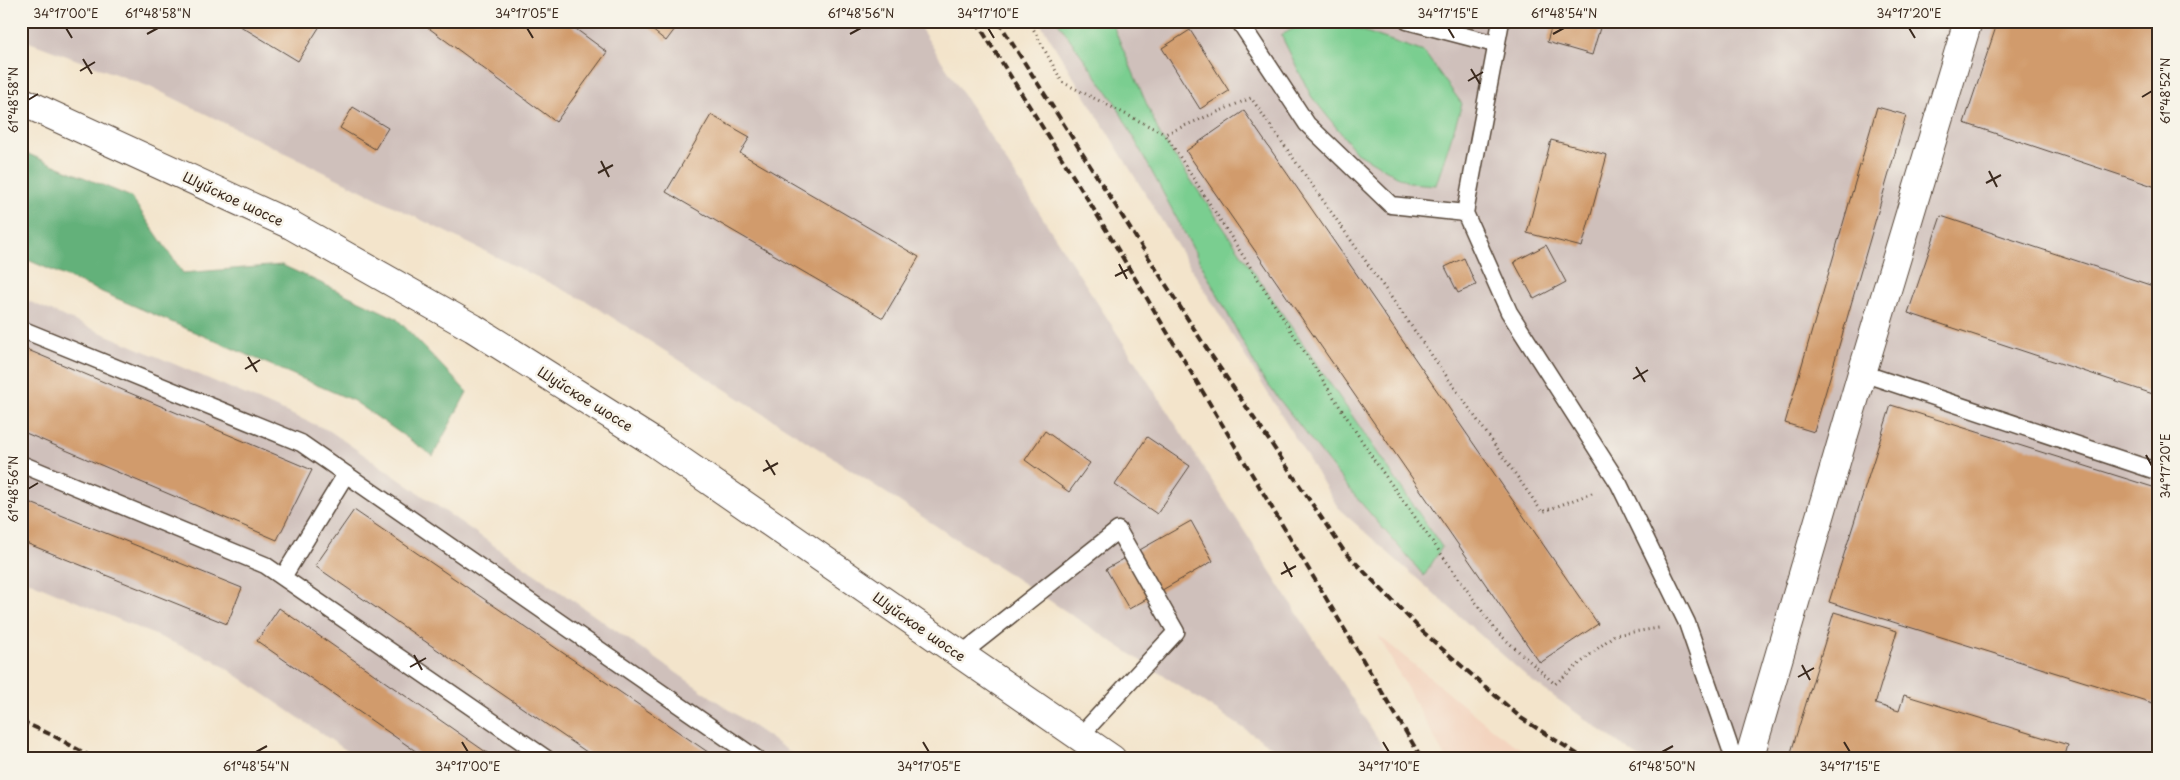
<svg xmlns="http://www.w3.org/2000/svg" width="2180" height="780" font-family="'Playpen Sans',sans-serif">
<rect width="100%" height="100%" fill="#f7f3e8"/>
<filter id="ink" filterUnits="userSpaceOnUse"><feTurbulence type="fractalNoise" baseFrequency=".02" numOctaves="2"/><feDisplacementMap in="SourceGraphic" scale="10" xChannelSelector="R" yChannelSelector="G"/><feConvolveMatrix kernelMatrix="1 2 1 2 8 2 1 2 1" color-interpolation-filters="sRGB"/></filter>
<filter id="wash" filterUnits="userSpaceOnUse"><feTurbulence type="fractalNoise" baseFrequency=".0096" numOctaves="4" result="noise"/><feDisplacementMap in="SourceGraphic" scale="20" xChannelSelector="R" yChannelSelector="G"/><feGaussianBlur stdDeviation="1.12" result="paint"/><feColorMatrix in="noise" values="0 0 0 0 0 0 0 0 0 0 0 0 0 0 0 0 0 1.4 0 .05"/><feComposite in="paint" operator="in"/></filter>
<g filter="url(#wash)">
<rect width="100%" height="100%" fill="#f3e4cb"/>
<!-- built -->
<path fill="#f3d4bf" d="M1378 635 1496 732 1536 759H1446Z"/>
<!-- industrial -->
<path fill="#cfc0bb" d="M21 21H916L1391 759H1290L833 458 588 302 153 88 21 39Z
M1039 21H2159V759H1641L1532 681 1339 509Z
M21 298 330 431 800 759H359L214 660 21 578Z"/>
<!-- green -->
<path fill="#7ace90" stroke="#5a7c57" d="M1057 21H1111L1160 135 1442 547 1424 576 1350 490 1261 376 1114 101Z
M1308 21H1334L1424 52 1462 104 1436 185 1409 183 1357 153 1311 96 1281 35Z"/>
<!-- forest -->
<path fill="#63b17a" stroke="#4f6e4c" d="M21 151 131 197 183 273 282 265 396 318 467 392 433 456 354 401 21 257Z"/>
<g id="blocks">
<!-- building -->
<path fill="#d19b6c" d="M232 21H311L320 26 298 61Z
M430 21H565L607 52 556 122 426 26Z
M641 21H681L666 41Z
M1553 21H1602L1592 55 1547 42Z
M1998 21H2159V188L1964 123Z
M1190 30 1229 91 1200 109 1162 48Z
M353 107 388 128 375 149 340 128Z
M1877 107 1906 115 1814 432 1785 423Z
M1244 111 1598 624 1540 663 1186 151Z
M711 115 750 137 740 153 919 257 883 318 666 192Z
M1551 140 1607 155 1582 247 1527 233Z
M1941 216 2159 288V396L1908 313Z
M1546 245 1566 282 1534 299 1514 262Z
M1464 258 1476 285 1458 293 1445 267Z
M21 347 312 470 277 540 21 431Z
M1891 405 2159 489V705L1829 602Z
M1045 431 1090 463 1069 492 1025 460Z
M1147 437 1190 466 1157 514 1115 485Z
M21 499 242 588 227 624 21 541Z
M354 510 718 759H597L315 566Z
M1191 521 1213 561 1129 609 1106 569Z
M279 608 496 759H427L257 641Z
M1834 612 1897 631 1875 704 1899 711 1904 695 2068 745 2064 759H1789Z"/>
</g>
</g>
<g filter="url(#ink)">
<use href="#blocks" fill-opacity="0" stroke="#574638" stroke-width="1"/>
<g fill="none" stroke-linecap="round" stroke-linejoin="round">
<defs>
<path id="lane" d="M1239 21 1307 124 1391 205 1465 213
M1407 21 1495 44
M1501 21 1465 213 1509 312 1619 484 1687 623 1734 759
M21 329 301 443 757 759
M1862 373 2159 472
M21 464 265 565 547 759
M283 577 346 474
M960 655 1118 530 1176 632 1080 736"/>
<path id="street" d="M1749 759 1862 373 1968 21"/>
<path id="primary" d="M21 101 291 225 473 328 655 443 1112 759"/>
</defs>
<!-- lane casing -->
<use href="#lane" stroke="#574638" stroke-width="19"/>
<!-- street casing -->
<use href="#street" stroke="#574638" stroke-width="30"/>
<!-- primary casing -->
<use href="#primary" stroke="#574638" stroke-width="30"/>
<!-- path -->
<path stroke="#574638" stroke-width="3" stroke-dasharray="1 4" stroke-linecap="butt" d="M1029 21 1062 82 1165 134
M1592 493 1542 512 1251 98 1165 134 1374 460 1497 632 1555 684 1614 635 1659 628"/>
<!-- lane -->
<use href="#lane" stroke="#fff" stroke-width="16"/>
<!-- street -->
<use href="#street" stroke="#fff" stroke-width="28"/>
<!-- primary -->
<use href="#primary" stroke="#fff" stroke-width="28"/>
<!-- rail -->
<path stroke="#3b2a1e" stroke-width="4" stroke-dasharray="8 4" stroke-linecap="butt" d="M976 21 1093 208 1422 759
M998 21 1203 343 1344 551 1423 632 1521 718 1585 759
M21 721 54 736 95 759"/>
</g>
</g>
<!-- ticks -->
<path fill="none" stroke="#3b2a1e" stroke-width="2" d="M66 28 72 38M527 28 533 38M988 28 994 38M1448 28 1454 38M1909 28 1915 38M147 34 158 28M850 34 861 28M1553 34 1564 28M83 59 92 74M1471 69 1480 84M80 71 95 62M1468 81 1483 72M2142 97 2152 91M28 100 38 94M601 161 609 177M1989 171 1997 187M598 173 613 165M1986 183 2001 175M1119 264 1127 279M1115 276 1131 268M248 357 257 372M1636 367 1645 382M245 369 260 360M1633 379 1648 370M2146 455 2152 466M766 460 775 475M763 471 778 463M28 489 38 483M1284 562 1292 577M1281 574 1296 566M414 655 422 670M1802 665 1810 680M410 667 426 658M1798 677 1814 668M462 742 468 752M923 742 929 752M1383 742 1389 752M1844 742 1850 752M256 752 267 746M1662 752 1673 746"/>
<g text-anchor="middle" stroke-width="5" stroke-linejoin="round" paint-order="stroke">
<!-- street labels -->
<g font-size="14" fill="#3b2a1e" stroke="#f7f3e8">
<text transform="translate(233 199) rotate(25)" y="5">Шуйское шоссе</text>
<text transform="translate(585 399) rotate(32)" y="5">Шуйское шоссе</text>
<text transform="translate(919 627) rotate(35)" y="5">Шуйское шоссе</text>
</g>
</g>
<!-- margin -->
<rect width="2180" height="780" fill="none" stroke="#f7f3e8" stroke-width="55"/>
<rect x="28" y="28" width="2124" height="724" fill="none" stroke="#3b2a1e" stroke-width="2"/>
<g font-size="12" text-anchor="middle" fill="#3b2a1e">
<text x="66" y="18">34°17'00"E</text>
<text x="158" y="18">61°48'58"N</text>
<text x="527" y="18">34°17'05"E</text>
<text x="861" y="18">61°48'56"N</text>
<text x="988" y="18">34°17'10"E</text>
<text x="1448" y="18">34°17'15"E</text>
<text x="1564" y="18">61°48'54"N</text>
<text x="1909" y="18">34°17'20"E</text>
<text transform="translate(2166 91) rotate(-90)" y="4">61°48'52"N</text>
<text transform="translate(14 100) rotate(-90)" y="4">61°48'58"N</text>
<text transform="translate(2166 466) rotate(-90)" y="4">34°17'20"E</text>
<text transform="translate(14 489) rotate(-90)" y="4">61°48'56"N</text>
<text x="256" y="771">61°48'54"N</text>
<text x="468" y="771">34°17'00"E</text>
<text x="929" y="771">34°17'05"E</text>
<text x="1389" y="771">34°17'10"E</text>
<text x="1662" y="771">61°48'50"N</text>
<text x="1850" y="771">34°17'15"E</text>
</g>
</svg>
